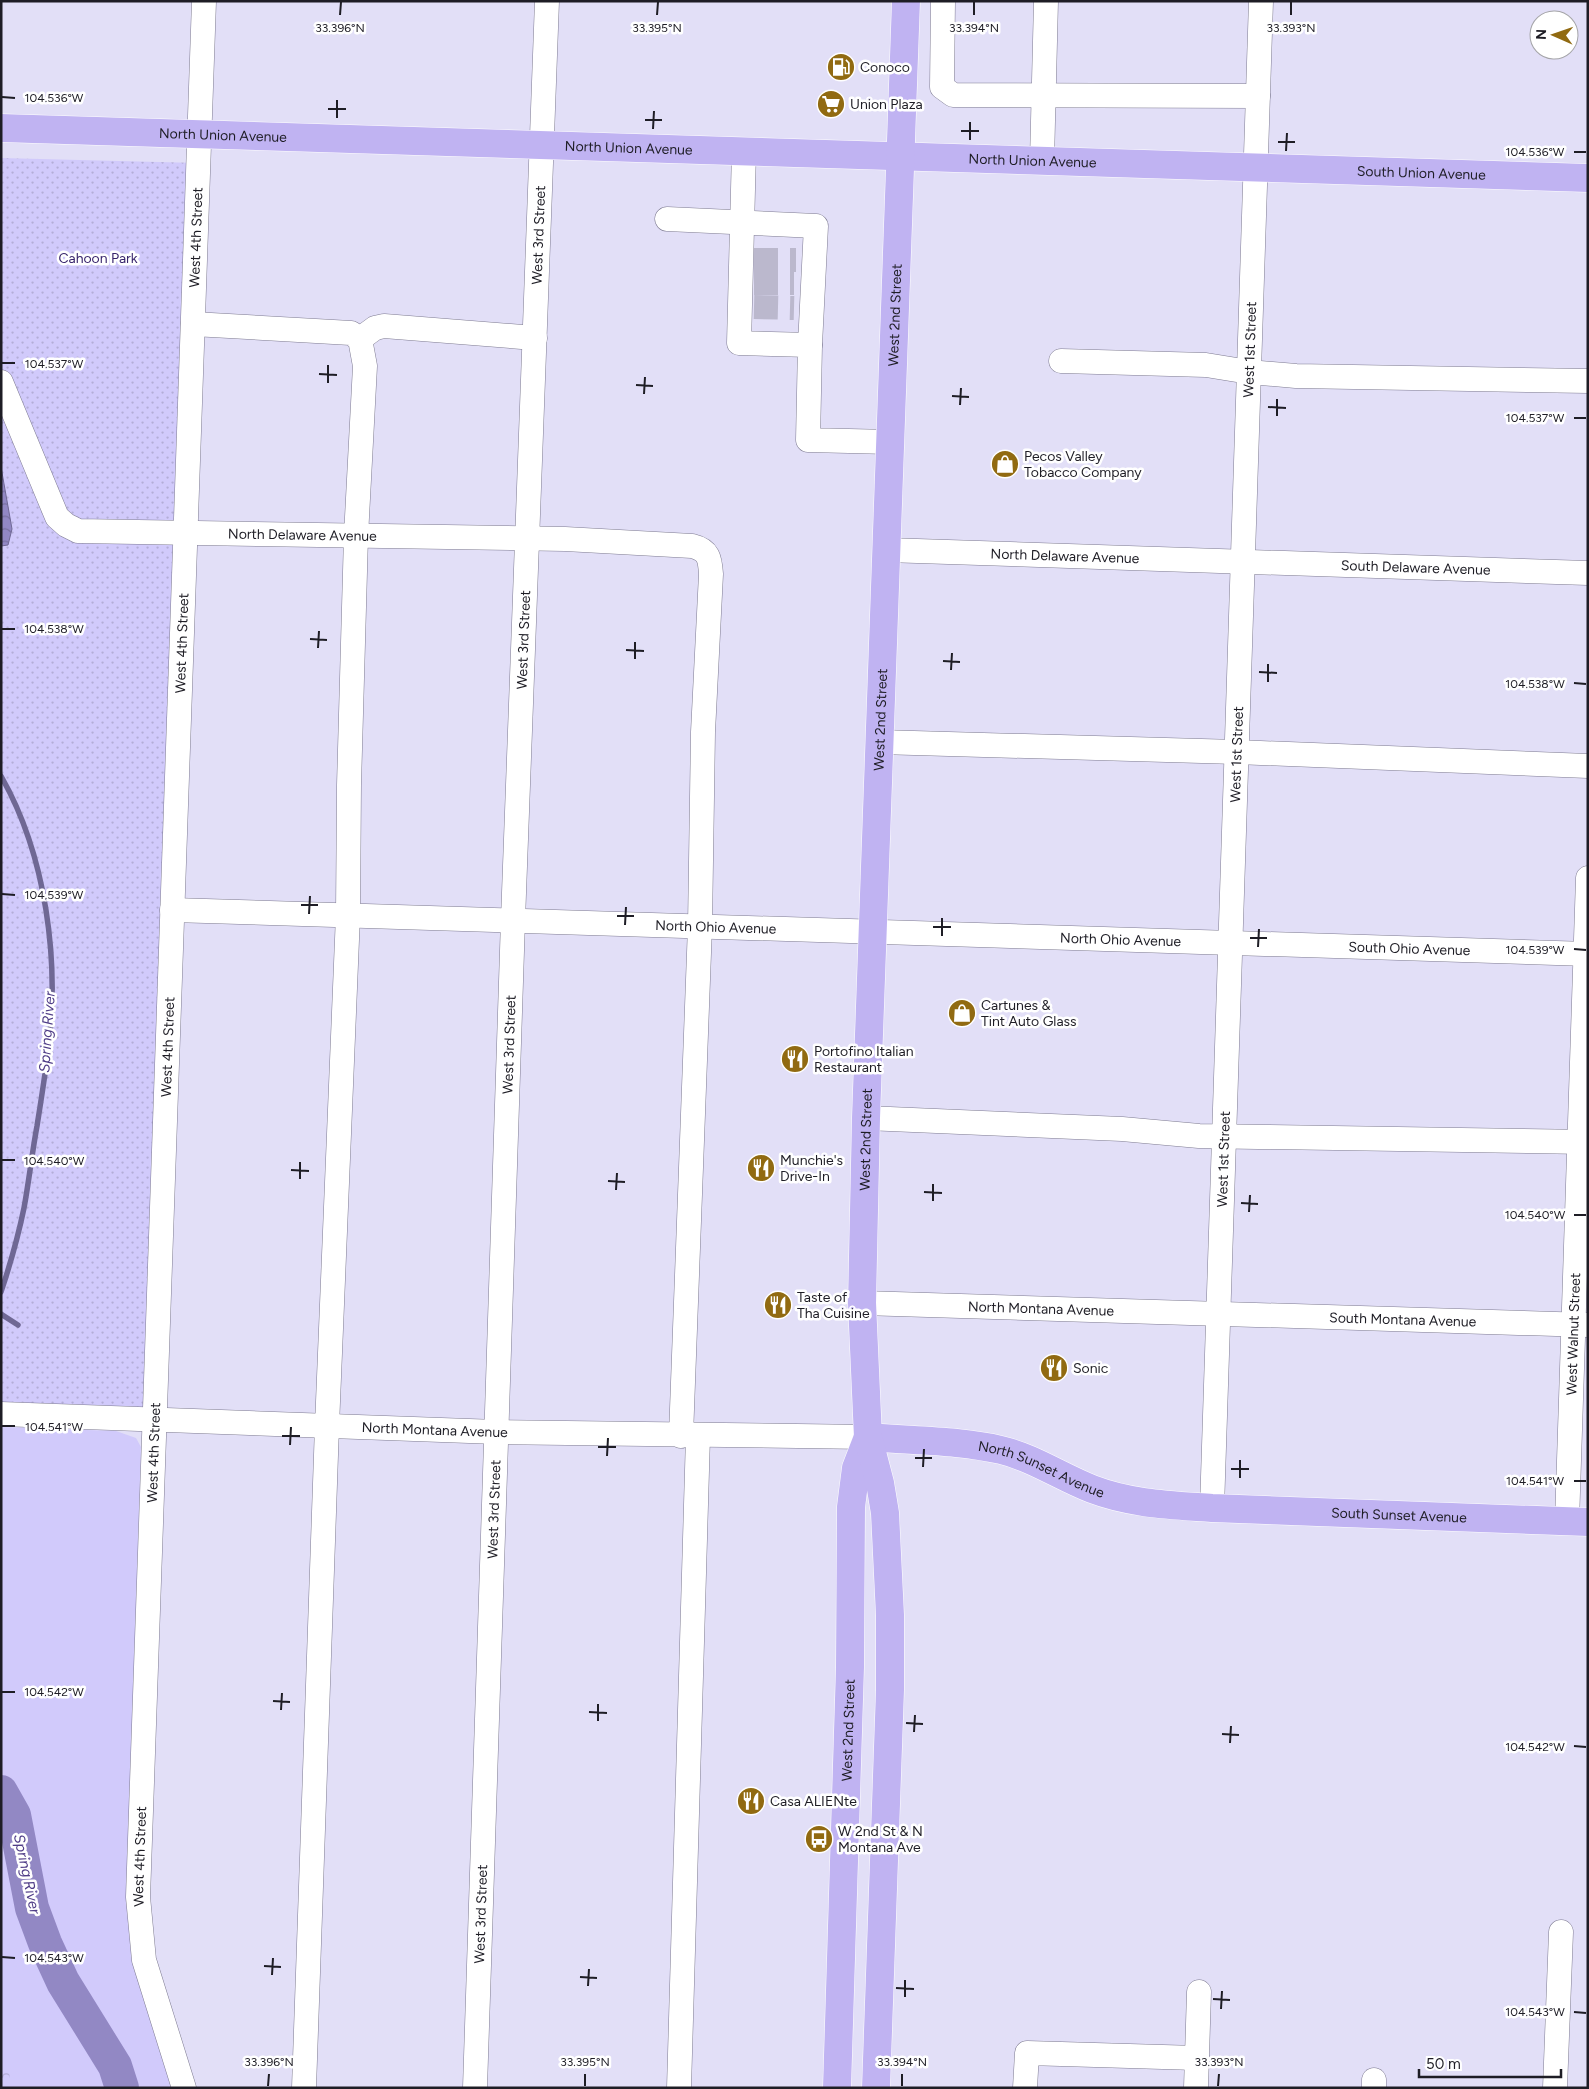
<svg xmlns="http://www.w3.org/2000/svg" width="1589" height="2089" font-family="Figtree,sans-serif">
<defs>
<pattern id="forest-crowns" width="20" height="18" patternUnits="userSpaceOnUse" patternTransform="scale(1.25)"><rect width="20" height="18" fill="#d1cafb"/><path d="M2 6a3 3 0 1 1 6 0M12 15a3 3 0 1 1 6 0" fill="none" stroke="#b3add7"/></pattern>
<pattern id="park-dots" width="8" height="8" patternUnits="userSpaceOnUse" patternTransform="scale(1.25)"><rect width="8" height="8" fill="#d1cafb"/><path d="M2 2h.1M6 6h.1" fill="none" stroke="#b3add7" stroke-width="1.8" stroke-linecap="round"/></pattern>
<pattern id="water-waves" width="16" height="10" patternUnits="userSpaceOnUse" patternTransform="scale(1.25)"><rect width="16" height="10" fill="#9288c4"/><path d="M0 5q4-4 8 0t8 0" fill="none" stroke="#776f9f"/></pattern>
</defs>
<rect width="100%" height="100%" fill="#e2dff7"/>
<!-- green -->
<path fill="#d1cafb" d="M1 1427 116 1431 136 1438 141 1447 127 1892 131 1952 172 2088H1Z"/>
<!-- forest -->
<path fill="url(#forest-crowns)" d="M1 2054 10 2068 9 2082 3 2088H1Z"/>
<!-- park -->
<path fill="url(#park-dots)" d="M1 158 198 163 155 1420 1 1412Z"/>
<!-- water -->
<path fill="url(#water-waves)" stroke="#6f6894" d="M1 467 12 529 8 545 1 546Z"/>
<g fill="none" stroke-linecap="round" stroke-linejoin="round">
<!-- stream -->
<path stroke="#6f6894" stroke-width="5.5" d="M1 776C46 855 60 961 48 1051 45 1076 41 1101 37 1126 32 1153 29 1181 24 1208 18 1237 10 1265 1 1292
M1 1314 18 1325"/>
<!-- river -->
<path stroke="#9288c4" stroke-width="34" d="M1 1792 14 1815 32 1908 45 1943 63 1982 115 2066 122 2088"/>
<!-- minor-tunnel -->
<path stroke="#bbb8cd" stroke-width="24" stroke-dasharray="24 12" stroke-linecap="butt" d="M754 260H796
M754 283H794
M754 307 794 308"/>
<defs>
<g id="minor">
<path d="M943 1 942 87 953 95 1258 96"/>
<path d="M744 151 739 343 810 345 808 440 890 442"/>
<path d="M1042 161 1046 1"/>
<path d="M667 219 816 226 810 345"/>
<path d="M193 324 351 333 360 339 365 366 356 536 349 785 348 915 327 1426 304 2088"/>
<path d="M360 339 375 328 384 326 535 338"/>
<path d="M1061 361 1206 365 1249 372 1296 376 1588 381"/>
<path id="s1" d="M1 382 57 517 66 525 78 531 565 539 692 546C709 550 710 559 711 574L703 732 700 926 681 1436"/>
<path id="s2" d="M886 550 1588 573"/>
<path d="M879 742 1237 752 1588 766"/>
<path id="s3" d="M172 910 1588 954"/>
<path d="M866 1118 1122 1129 1199 1136 1588 1142"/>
<path id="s4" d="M862 1303 1588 1325"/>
<path id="s5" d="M1 1414 497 1432 868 1437"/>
<path id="s6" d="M1212 1508 1261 1"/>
<path id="s7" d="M1567 1522 1588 878"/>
<path id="s8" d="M184 2088 144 1960 138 1897 204 1"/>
<path id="s9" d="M475 2088 513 920 547 1"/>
<path d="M679 2088 698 1436"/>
<path d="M1025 2088 1027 2053 1197 2058"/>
<path d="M1196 2088 1199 1992"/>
<path d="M1374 2088V2080"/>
<path d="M1555 2088 1561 1932"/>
</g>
<g id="major">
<path id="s10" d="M1 128 1588 178"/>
<path id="s11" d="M868 1437C912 1441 959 1440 1001 1450 1034 1458 1061 1477 1092 1489 1131 1504 1171 1505 1212 1508L1588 1522"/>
<path id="s12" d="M837 2088 850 1667 851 1507 856 1468 868 1437"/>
<path id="s13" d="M876 2088 890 1690V1615L885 1513 880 1483 868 1437 862 1303 866 1118 906 1"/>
</g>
</defs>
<!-- minor casing -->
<use href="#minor" stroke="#7e7b91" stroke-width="25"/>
<!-- major casing -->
<use href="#major" stroke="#fff" stroke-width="29"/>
<!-- minor -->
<use href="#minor" stroke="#fff" stroke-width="24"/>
<!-- major -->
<use href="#major" stroke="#c0b3f2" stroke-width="28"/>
</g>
<!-- ticks -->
<path fill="none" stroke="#1e1d25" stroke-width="2" d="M340 15 341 2M657 15 658 2M974 15V2M1291 15V2M2 97 15 98M328 109H346M337 118V100M645 120H662M653 129 654 111M961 131H979M970 140V122M1278 142H1295M1286 151 1287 133M1574 152H1586M2 363H15M319 374 337 375M328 383V365M636 385 653 386M644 394 645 377M952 396 969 397M960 405 961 388M1268 407 1286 408M1277 416V399M1574 418H1586M2 629H15M310 639 327 640M318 648 319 631M626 650 644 651M635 659V642M943 661 960 662M951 670 952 653M1259 672 1277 673M1268 682V664M1574 683 1586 684M2 894 15 895M301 905H318M309 914 310 896M617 916H634M625 925 626 907M933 927H951M942 936V918M1250 938H1267M1258 947 1259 929M1574 949 1586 950M2 1160H15M291 1170 309 1171M300 1179V1162M608 1181 625 1182M616 1190 617 1173M924 1192 942 1193M933 1201V1184M1241 1203 1258 1204M1249 1212 1250 1195M1574 1215H1586M2 1426H15M282 1436H300M290 1445 291 1427M598 1447H616M607 1456 608 1438M915 1458H932M923 1467 924 1449M1231 1469H1249M1240 1478V1460M1574 1481H1586M2 1692H15M273 1701 290 1702M281 1710 282 1693M589 1712 607 1713M598 1721V1704M906 1723 923 1724M914 1732 915 1715M1222 1734 1239 1735M1230 1743 1231 1726M1574 1746 1586 1747M2 1957 15 1958M264 1966 281 1967M272 1975 273 1958M580 1977 597 1978M588 1986 589 1969M896 1988 914 1989M905 1997V1980M1213 1999 1230 2000M1221 2009 1222 1991M1574 2012 1586 2013M268 2086 269 2074M585 2086V2074M902 2086V2074M1218 2086 1219 2074"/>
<!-- icons -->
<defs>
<symbol id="fuel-disc" viewBox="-11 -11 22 22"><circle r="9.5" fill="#916a11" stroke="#fff"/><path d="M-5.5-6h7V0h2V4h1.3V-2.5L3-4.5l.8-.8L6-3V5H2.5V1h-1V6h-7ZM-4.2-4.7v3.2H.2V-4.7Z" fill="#fff"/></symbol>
<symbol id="supermarket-disc" viewBox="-11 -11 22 22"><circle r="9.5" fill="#916a11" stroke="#fff"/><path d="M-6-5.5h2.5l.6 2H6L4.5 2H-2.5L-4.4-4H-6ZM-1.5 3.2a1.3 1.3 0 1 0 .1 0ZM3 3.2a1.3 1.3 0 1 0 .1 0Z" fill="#fff"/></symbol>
<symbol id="shop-disc" viewBox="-11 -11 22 22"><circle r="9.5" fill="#916a11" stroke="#fff"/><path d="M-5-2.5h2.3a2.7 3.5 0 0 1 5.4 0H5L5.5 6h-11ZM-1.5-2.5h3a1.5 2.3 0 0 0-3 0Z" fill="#fff"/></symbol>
<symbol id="restaurant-disc" viewBox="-11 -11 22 22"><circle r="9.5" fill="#916a11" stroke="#fff"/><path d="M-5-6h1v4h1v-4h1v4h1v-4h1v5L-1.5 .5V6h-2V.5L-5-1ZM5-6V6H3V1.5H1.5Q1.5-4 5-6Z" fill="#fff"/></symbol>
<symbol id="bus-disc" viewBox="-11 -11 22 22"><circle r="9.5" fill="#916a11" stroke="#fff"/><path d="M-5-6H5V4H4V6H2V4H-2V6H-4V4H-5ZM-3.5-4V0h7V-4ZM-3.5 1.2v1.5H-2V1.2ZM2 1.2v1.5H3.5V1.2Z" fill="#fff"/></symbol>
</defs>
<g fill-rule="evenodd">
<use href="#fuel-disc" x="825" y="51" width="32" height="32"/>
<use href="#supermarket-disc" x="815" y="88" width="32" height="32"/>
<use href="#shop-disc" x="989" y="448" width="32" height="32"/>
<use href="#shop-disc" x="946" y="997" width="32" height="32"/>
<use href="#restaurant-disc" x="779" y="1043" width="32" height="32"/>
<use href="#restaurant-disc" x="745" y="1152" width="32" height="32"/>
<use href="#restaurant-disc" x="762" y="1289" width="32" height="32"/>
<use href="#restaurant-disc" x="1038" y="1352" width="32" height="32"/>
<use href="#restaurant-disc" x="735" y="1785" width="32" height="32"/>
<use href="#bus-disc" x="803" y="1823" width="32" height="32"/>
</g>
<g text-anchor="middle" stroke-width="5" stroke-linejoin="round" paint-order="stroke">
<!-- poi labels -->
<g font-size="14" fill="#1e1d25" stroke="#fff" text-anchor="start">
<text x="860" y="72">Conoco</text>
<text x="850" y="109">Union Plaza</text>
<text x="1024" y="461">Pecos Valley<tspan x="1024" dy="16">Tobacco Company</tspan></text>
<text x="981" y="1010">Cartunes &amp;<tspan x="981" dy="16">Tint Auto Glass</tspan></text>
<text x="814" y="1056">Portofino Italian<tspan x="814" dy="16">Restaurant</tspan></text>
<text x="780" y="1165">Munchie's<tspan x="780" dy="16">Drive-In</tspan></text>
<text x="797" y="1302">Taste of<tspan x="797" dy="16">Tha Cuisine</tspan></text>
<text x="1073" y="1373">Sonic</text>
<text x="770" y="1806">Casa ALIENte</text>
<text x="838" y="1836">W 2nd St &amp; N<tspan x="838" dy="16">Montana Ave</tspan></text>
</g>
<!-- street labels -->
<g font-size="14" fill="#1e1d25" stroke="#fff">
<text dy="5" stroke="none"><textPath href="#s10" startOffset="222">North Union Avenue</textPath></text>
<text dy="5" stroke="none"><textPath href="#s10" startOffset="628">North Union Avenue</textPath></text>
<text dy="5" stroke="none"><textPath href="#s10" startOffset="1032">North Union Avenue</textPath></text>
<text dy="5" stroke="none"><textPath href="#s10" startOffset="1421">South Union Avenue</textPath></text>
<text dy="5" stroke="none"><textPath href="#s9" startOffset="1854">West 3rd Street</textPath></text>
<text dy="5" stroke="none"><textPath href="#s8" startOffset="1858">West 4th Street</textPath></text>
<text dy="5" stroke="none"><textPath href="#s13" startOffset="1776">West 2nd Street</textPath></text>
<text dy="5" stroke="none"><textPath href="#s6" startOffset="1159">West 1st Street</textPath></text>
<text dy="5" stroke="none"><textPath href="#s1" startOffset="396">North Delaware Avenue</textPath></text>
<text dy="5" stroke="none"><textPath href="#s2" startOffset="179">North Delaware Avenue</textPath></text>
<text dy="5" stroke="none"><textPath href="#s2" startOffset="530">South Delaware Avenue</textPath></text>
<text dy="5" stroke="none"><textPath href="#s9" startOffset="1449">West 3rd Street</textPath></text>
<text dy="5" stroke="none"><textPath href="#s8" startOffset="1452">West 4th Street</textPath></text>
<text dy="5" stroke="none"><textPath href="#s13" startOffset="1371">West 2nd Street</textPath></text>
<text dy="5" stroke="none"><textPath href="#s6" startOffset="754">West 1st Street</textPath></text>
<text dy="5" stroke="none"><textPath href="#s3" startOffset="544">North Ohio Avenue</textPath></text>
<text dy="5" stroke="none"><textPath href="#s3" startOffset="949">North Ohio Avenue</textPath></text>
<text dy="5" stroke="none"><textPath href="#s3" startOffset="1238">South Ohio Avenue</textPath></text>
<text dy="5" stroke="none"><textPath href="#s9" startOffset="1044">West 3rd Street</textPath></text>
<text dy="5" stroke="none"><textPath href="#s8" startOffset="1048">West 4th Street</textPath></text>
<text dy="5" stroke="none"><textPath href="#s13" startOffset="951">West 2nd Street</textPath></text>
<text dy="5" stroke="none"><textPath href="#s6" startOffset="349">West 1st Street</textPath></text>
<text dy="5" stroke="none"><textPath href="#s4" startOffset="179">North Montana Avenue</textPath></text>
<text dy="5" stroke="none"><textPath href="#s4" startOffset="541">South Montana Avenue</textPath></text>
<text dy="5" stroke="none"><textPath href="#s7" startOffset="188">West Walnut Street</textPath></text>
<text dy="5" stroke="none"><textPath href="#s5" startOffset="434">North Montana Avenue</textPath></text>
<text dy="5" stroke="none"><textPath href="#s8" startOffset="642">West 4th Street</textPath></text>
<text dy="5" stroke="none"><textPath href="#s11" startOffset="178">North Sunset Avenue</textPath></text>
<text dy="5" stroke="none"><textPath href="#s9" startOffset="579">West 3rd Street</textPath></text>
<text dy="5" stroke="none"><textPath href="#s11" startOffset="542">South Sunset Avenue</textPath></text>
<text dy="5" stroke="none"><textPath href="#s12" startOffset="358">West 2nd Street</textPath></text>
<text dy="5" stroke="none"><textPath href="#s8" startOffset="238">West 4th Street</textPath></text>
<text dy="5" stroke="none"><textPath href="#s9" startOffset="174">West 3rd Street</textPath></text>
</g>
<!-- park labels -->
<g font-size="14" fill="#39256c" stroke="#fff">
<text x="98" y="263">Cahoon Park</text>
</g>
<!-- water labels -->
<g font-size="15" font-style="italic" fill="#4f3d87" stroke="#fff">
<text transform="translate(47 1032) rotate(-86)" y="5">Spring River</text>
<text transform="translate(27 1874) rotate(78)" y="5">Spring River</text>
</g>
</g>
<g font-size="12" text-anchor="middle" fill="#1e1d25" stroke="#fff" stroke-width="5" stroke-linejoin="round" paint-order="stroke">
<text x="340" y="32">33.396°N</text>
<text x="657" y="32">33.395°N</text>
<text x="974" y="32">33.394°N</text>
<text x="1291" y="32">33.393°N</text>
<text x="54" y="102">104.536°W</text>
<text x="1535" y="156">104.536°W</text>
<text x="54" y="368">104.537°W</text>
<text x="1535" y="422">104.537°W</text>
<text x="54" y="633">104.538°W</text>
<text x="1535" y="688">104.538°W</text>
<text x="54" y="899">104.539°W</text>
<text x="1535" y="954">104.539°W</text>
<text x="54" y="1165">104.540°W</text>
<text x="1535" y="1219">104.540°W</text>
<text x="54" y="1431">104.541°W</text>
<text x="1535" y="1485">104.541°W</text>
<text x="54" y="1696">104.542°W</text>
<text x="1535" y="1751">104.542°W</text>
<text x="54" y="1962">104.543°W</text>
<text x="1535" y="2016">104.543°W</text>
<text x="269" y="2066">33.396°N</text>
<text x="585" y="2066">33.395°N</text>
<text x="902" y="2066">33.394°N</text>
<text x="1219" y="2066">33.393°N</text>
</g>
<!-- border -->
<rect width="1589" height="2089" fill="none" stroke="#1e1d25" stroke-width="5"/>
<!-- north arrow -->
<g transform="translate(1554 35) rotate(272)"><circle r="24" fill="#ffffff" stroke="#a5a5a8"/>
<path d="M0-4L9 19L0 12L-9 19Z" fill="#916a11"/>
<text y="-8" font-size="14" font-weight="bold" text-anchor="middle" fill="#1e1d25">N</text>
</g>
<!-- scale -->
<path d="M1419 2069v8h142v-8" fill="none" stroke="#1e1d25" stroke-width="2.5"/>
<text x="1426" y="2069" font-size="15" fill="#1e1d25" stroke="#ffffff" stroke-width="4" paint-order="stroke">50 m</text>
</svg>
